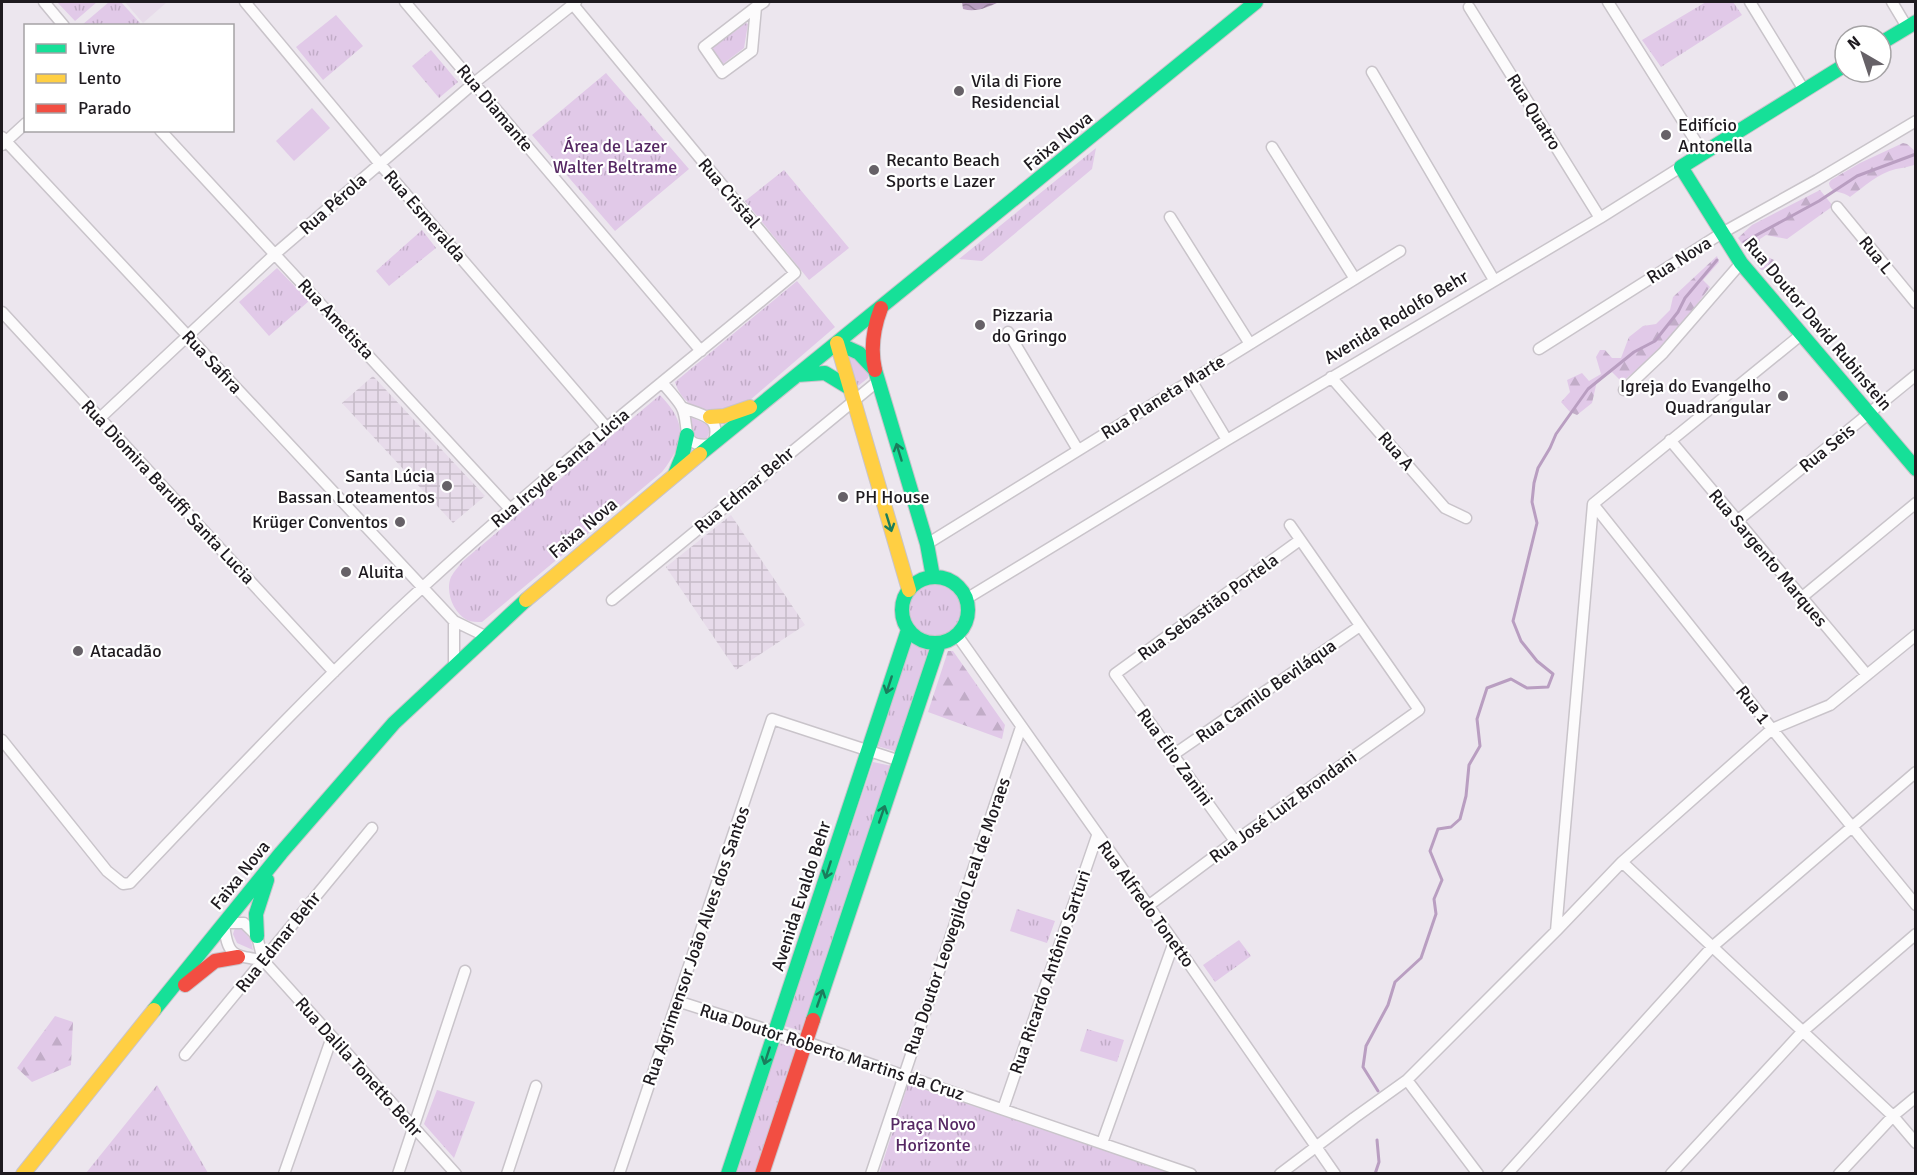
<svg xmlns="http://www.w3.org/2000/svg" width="1917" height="1175" font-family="Signika,sans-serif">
<defs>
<pattern id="industrial-grid" width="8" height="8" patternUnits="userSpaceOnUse" patternTransform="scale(1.5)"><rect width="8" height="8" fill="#e7dbea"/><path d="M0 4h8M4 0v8" fill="none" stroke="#c6bbc8"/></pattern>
<pattern id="grass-tufts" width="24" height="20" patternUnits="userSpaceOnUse" patternTransform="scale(1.5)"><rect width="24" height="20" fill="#e1c9e8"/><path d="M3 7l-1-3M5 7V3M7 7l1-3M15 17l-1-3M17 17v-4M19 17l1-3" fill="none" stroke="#c1acc7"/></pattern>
<pattern id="forest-firs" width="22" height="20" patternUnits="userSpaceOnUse" patternTransform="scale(1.5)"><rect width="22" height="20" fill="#e1c9e8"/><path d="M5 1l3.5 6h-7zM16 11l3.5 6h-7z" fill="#c1acc7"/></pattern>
<pattern id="water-waves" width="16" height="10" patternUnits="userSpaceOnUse" patternTransform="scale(1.5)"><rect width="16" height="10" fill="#b99ec1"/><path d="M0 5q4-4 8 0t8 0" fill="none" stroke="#96809c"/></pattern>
</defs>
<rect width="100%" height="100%" fill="#ece6ee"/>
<!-- built -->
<path fill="#e7dbea" d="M125 2H167L143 23Z"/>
<!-- industrial -->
<path fill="url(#industrial-grid)" d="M373 376 485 496 453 523 342 403Z
M731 515 805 625 736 670 666 567Z"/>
<!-- grass -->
<path fill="url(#grass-tufts)" d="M57 2H97L75 21Z
M109 2H121L140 23 138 26 82 25Z
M1706 2H1733L1742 15 1661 67 1642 40Z
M336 15 363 46 323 80 296 47Z
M746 23 748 24 744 48 723 64 711 49Z
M431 50 458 82 439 98 412 66Z
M606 73 689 169 615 231 532 135Z
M1096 148 1092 169 982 261 959 259Z
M784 170 849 248 809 280 745 201Z
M422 230 436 248 389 286 376 271Z
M277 268 309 301 269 336 239 302Z
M797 281 835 327 749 401C721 415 686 417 675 382Z
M849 352 868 373V378L858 386 853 383 846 354Z
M660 395C687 423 686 441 662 472L482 622C477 622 471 622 467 620 453 613 445 591 451 577 454 571 459 566 463 561Z
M687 415 708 425 710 430 707 438C691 441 690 427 687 415Z
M909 610a26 26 0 1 1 52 0a26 26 0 1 1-52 0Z
M911 644 930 650 898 752 877 746Z
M873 762 892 766 802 1031 784 1026Z
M1017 909 1055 921 1047 943 1010 931Z
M235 928 242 929 251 940 253 950 237 943 233 934Z
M1239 940 1251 956 1215 982 1203 965Z
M1087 1029 1124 1040 1117 1062 1080 1051Z
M778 1043 797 1047 755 1173 735 1174Z
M908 1084 1172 1173 879 1174Z
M157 1085 208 1173H86Z
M437 1090 475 1102 454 1158 424 1124Z"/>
<!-- forest -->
<path fill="url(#forest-firs)" d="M1903 143 1907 144 1915 151 1914 165C1908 167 1902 168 1896 169 1878 173 1864 187 1850 197 1844 191 1830 194 1829 183L1831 180 1860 163Z
M1820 190 1833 206 1787 239 1766 235 1760 239 1759 249 1764 255 1774 260 1764 270H1761L1738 238 1752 225Z
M1717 256 1719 262 1703 280 1710 287 1667 344 1622 382 1612 372 1597 381 1592 403 1577 415 1570 412 1561 402 1570 392 1567 380 1582 373 1589 381 1601 374 1596 357 1600 350H1605L1612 358H1621L1629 337 1643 326 1656 324 1670 310 1673 297Z
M948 651H953L1005 725 1002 739 928 712Z
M55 1016 73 1022 71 1065 32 1082 17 1068Z"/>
<!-- garden -->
<path fill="#e1c9e8" d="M312 108 330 128 294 161 276 141Z"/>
<!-- water -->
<path fill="url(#water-waves)" d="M962 2H999C988 7 976 13 963 9Z"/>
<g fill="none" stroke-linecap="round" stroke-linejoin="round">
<!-- stream -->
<path stroke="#b99ec1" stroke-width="3" d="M1744 242 1819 201 1857 176 1916 154
M1378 1091 1363 1067 1366 1046 1388 1005 1395 982 1421 958 1436 914 1434 899 1442 880 1430 851 1438 829 1451 827 1460 819 1466 796 1469 765 1480 746 1477 719 1487 688 1511 679 1527 688 1548 687 1553 674 1537 661 1521 641 1513 621 1537 523 1532 502 1534 483 1538 468 1550 448 1556 434 1588 389 1634 352 1655 341 1678 312 1685 298 1717 260
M1375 1174 1379 1162 1377 1140"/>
<defs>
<path id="street" d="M44 2 64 26
M245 2 380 164 607 428
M405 2 701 351
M1608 2 1703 153
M1750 2 1804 90
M1892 2 1907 27
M756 7 752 51 722 73 704 47 756 7 764 2
M1469 7 1600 218
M1372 72 1494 280
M160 130 510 509
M2 137 454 621 485 636
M2 145 26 123
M1272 147 1355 279
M1837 207 1916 303
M1170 217 1250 344
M2 312 334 672
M1008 332 1078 450
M1539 349 1722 233 1817 180 1916 121
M1331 377 1445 508 1466 518
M1191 380 1227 440
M662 382C668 390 676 398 681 406 692 425 676 449 713 444 723 416 702 416 682 407
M1624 390 1663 353 1741 263
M100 418 275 254 474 83 576 2
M1670 440 1867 675
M1593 504 1772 729 1916 905
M1737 521 1916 375
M927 544 1400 251
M1801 598 1916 503
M966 599 1227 440 1600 218 1681 167
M612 600 878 381
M454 621V664
M957 635 1174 942 1335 1174
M2 740 107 871 123 884 130 883C226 782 321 680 424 586 543 476 671 376 795 273L571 2
M1173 755 1360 626
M1235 841 1115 674 1300 540
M1622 862 1893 1116 1916 1143
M1148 906 1235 841 1419 710 1290 525
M1556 931 1593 504 1802 334
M263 960C233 956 227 956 224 923H244L257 936 263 960 456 1174
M677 1001 806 1042 1191 1174
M185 1055 372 828
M1407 1080 1478 1174
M1003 1109 1097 836
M1102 1143 1174 942
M284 1174 332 1037
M398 1174 465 971
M507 1174 536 1086
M619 1174 772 719 900 761
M871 1174 1021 727
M1280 1174 1354 1118 1407 1080 1556 931 1622 862 1772 729 1830 705 1916 635
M1507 1174 1712 947 1916 772
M1671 1174 1802 1032 1916 934
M1839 1174 1893 1116 1916 1097"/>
<path id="fast" d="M1881 43 1916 22
M1845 65 1681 167 1741 263 1916 469
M837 343 859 353 875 370 927 544 933 577
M797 375 825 373 848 387
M700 454 1256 2
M675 474 682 457 687 435
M902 610a33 33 0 1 1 66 0a33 33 0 1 1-66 0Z
M257 936 256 914 267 880
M154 1010 281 853 394 723 526 600
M813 1020 939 643
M728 1174 908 630"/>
<path id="slow" d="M837 343 909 590
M710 417 724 416 750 407
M526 600 700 454
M23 1174 154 1010"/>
<path id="jam" d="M875 370C870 348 873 329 881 308
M185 985 215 961 238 957
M762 1174 813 1020"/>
</defs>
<!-- street casing -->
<use href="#street" stroke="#c9c4ca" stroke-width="13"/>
<!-- fast casing -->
<use href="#fast" stroke="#c9c4ca" stroke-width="16"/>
<!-- slow casing -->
<use href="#slow" stroke="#c9c4ca" stroke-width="16"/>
<!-- jam casing -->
<use href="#jam" stroke="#c9c4ca" stroke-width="16"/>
<!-- street -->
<use href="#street" stroke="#fcfbfc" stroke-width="10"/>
<!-- fast -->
<use href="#fast" stroke="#16e098" stroke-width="14"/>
<!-- slow -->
<use href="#slow" stroke="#ffcf43" stroke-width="14"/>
<!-- jam -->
<use href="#jam" stroke="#f24e42" stroke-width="14"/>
</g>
<!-- one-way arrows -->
<defs><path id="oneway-shaft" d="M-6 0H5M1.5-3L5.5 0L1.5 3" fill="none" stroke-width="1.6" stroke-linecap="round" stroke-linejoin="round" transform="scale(1.5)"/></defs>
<g stroke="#1a7d5c">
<use href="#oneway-shaft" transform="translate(899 452) rotate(-107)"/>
<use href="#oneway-shaft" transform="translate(889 523) rotate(73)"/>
<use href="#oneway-shaft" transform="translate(889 685) rotate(108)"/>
<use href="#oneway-shaft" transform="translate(882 814) rotate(-71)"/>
<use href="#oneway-shaft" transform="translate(828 870) rotate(108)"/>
<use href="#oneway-shaft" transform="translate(820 998) rotate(-71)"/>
<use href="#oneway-shaft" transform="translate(767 1056) rotate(108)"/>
</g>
<!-- markers -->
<g fill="#666167" stroke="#fff" stroke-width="2">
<circle cx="959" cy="91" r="6"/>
<circle cx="1666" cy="135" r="6"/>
<circle cx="874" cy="170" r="6"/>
<circle cx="980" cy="325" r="6"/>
<circle cx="1783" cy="396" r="6"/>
<circle cx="447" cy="486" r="6"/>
<circle cx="843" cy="497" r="6"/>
<circle cx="400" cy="522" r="6"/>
<circle cx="346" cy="572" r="6"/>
<circle cx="78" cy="651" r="6"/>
</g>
<g text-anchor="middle" stroke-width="4.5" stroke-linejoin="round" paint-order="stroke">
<!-- poi labels -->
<g font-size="18" fill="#1e1a1f" stroke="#fff" text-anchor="start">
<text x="971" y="87">Vila di Fiore<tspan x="971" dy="21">Residencial</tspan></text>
<text x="1678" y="131">Edifício<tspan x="1678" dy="21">Antonella</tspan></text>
<text x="886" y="166">Recanto Beach<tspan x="886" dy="21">Sports e Lazer</tspan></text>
<text x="992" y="321">Pizzaria<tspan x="992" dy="21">do Gringo</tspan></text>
<text x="1771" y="392" text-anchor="end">Igreja do Evangelho<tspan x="1771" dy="21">Quadrangular</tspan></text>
<text x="435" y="482" text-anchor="end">Santa Lúcia<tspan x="435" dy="21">Bassan Loteamentos</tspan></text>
<text x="855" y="503">PH House</text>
<text x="388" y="528" text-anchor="end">Krüger Conventos</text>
<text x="358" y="578">Aluita</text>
<text x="90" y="657">Atacadão</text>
</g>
<!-- street labels -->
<g font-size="18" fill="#1e1a1f" stroke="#fff">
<text transform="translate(495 108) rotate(50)" y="6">Rua Diamante</text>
<text transform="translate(1534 112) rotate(58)" y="6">Rua Quatro</text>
<text transform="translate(1058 141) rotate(-39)" y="6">Faixa Nova</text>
<text transform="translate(729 193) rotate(50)" y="6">Rua Cristal</text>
<text transform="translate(333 204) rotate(-41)" y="6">Rua Pérola</text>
<text transform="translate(425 216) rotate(49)" y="6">Rua Esmeralda</text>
<text transform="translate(1876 255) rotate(51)" y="6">Rua L</text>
<text transform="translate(1679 260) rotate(-32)" y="6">Rua Nova</text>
<text transform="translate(1396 317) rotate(-31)" y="6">Avenida Rodolfo Behr</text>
<text transform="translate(336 319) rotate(47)" y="6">Rua Ametista</text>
<text transform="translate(1818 324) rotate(50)" y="6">Rua Doutor David Rubinstein</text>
<text transform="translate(212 362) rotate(47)" y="6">Rua Safira</text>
<text transform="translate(1163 397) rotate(-32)" y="6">Rua Planeta Marte</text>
<text transform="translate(1827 448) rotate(-39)" y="6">Rua Seis</text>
<text transform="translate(1396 451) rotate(49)" y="6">Rua A</text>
<text transform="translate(560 468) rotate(-40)" y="6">Rua Ircyde Santa Lúcia</text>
<text transform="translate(744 490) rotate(-40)" y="6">Rua Edmar Behr</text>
<text transform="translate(168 492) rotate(47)" y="6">Rua Diomira Baruffi Santa Lucia</text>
<text transform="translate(583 528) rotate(-40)" y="6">Faixa Nova</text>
<text transform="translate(1768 558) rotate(50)" y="6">Rua Sargento Marques</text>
<text transform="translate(1208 607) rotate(-36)" y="6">Rua Sebastião Portela</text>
<text transform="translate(1266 691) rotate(-35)" y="6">Rua Camilo Beviláqua</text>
<text transform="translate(1753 705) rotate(52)" y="6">Rua 1</text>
<text transform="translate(1175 757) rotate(54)" y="6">Rua Élio Zanini</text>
<text transform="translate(1283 807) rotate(-36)" y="6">Rua José Luiz Brondani</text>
<text transform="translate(240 875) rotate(-51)" y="6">Faixa Nova</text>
<text transform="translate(801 896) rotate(-72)" y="6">Avenida Evaldo Behr</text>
<text transform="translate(1146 904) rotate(54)" y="6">Rua Alfredo Tonetto</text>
<text transform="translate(957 916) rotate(-71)" y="6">Rua Doutor Leovegildo Leal de Moraes</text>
<text transform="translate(278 942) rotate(-51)" y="6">Rua Edmar Behr</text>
<text transform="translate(696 946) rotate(-71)" y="6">Rua Agrimensor João Alves dos Santos</text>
<text transform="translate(1050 972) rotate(-71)" y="6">Rua Ricardo Antônio Sarturi</text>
<text transform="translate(832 1052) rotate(18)" y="6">Rua Doutor Roberto Martins da Cruz</text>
<text transform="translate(359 1067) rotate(48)" y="6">Rua Dalila Tonetto Behr</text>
</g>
<!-- park labels -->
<g font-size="18" fill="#562863" stroke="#fff">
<text x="615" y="152">Área de Lazer<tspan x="615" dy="21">Walter Beltrame</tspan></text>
<text x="933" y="1130">Praça Novo<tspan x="933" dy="21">Horizonte</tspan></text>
</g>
</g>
<!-- border -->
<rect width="1917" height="1175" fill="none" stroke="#1e1a1f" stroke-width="6"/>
<!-- legend -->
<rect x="24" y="24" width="210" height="108" fill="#ffffff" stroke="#a5a3a5" stroke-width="1.5"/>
<rect x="36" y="44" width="30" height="9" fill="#16e098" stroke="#a5a3a5" stroke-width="1.5"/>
<text x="78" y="54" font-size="18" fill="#1e1a1f">Livre</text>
<rect x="36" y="74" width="30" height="9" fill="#ffcf43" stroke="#a5a3a5" stroke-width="1.5"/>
<text x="78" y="84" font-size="18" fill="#1e1a1f">Lento</text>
<rect x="36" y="104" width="30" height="9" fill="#f24e42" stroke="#a5a3a5" stroke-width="1.5"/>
<text x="78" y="114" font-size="18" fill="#1e1a1f">Parado</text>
<!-- north arrow -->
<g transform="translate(1863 54) rotate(321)"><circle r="28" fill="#ffffff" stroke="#a5a3a5" stroke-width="1.5"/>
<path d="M0-4.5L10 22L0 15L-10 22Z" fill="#666167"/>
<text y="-9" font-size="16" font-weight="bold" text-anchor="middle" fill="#1e1a1f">N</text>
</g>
</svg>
